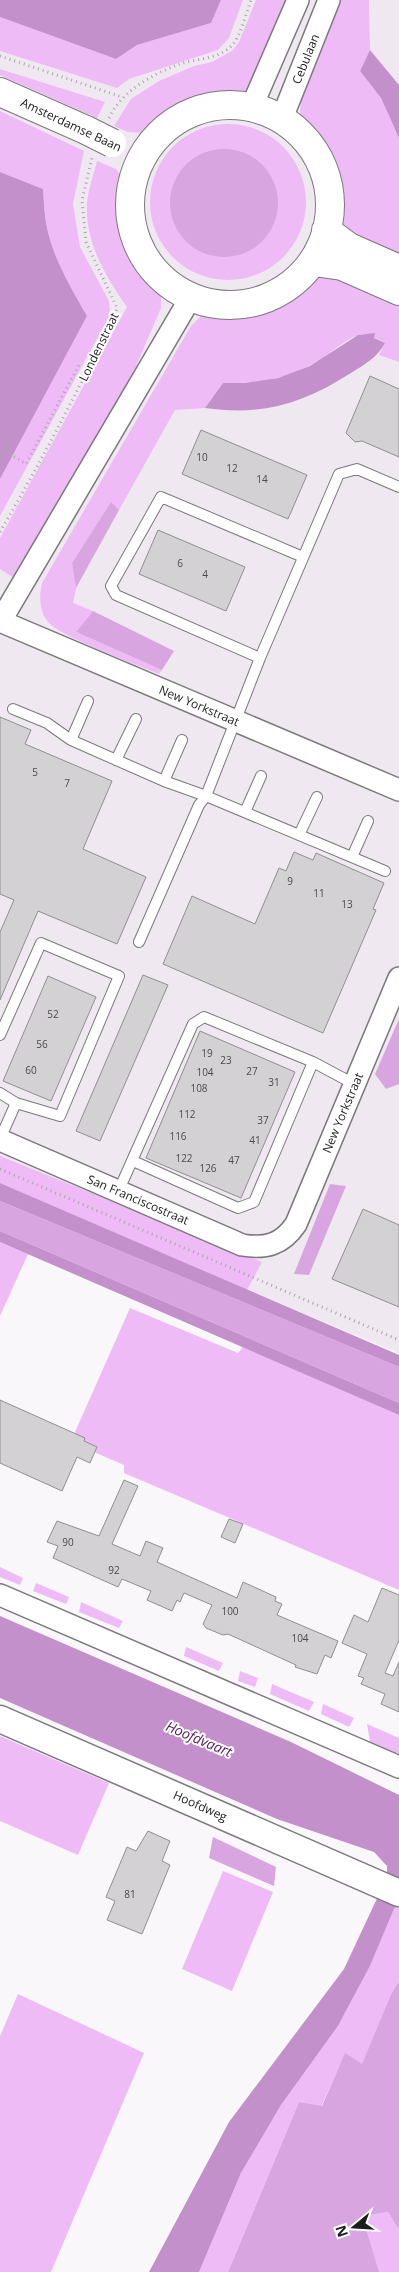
<svg xmlns="http://www.w3.org/2000/svg" width="399" height="2272" font-family="'Open Sans',sans-serif">
<rect width="100%" height="100%" fill="#f9f7fa"/>
<!-- built -->
<path fill="#f0e8f1" d="M0 0H399V1353L0 1188Z"/>
<!-- green -->
<path fill="#eebbf7" d="M221 0H243L229 38 218 50 129 79 117 88 0 51V17L116 59 137 45 211 23Z
M256 0H295L257 89 243 98 216 99 184 107 144 133 128 132 114 126 131 99 159 81 194 66 212 62 233 50 239 42Z
M338 0H369L370 50 360 71 381 98 399 138V255L345 233 338 219 330 173 302 123 300 113 301 99Z
M0 69 105 102 97 118 0 75Z
M0 111 84 151 73 204 80 247 109 301 110 315 0 516V479L87 316C71 288 54 260 47 228 44 215 44 202 43 189L0 172Z
M150 202a78 78 0 1 1 156 0a78 78 0 1 1-156 0Z
M97 161 116 169 122 176C114 222 127 260 161 293V308L131 378 14 578 0 569V538L127 307C105 276 85 242 87 203 88 189 94 174 97 161Z
M341 274 399 304V362L379 355 385 343C377 339 368 333 359 335 350 337 331 352 323 358 291 378 260 384 223 383L205 408 175 410 119 510 111 503 72 563 76 588 73 603 93 611 76 632 162 670 159 674C138 665 62 637 49 623 39 612 39 596 42 583L191 326 203 314 235 318 267 312 296 298 320 276Z
M0 1156 262 1262 247 1290 0 1183Z
M0 1242 28 1254 0 1316Z
M130 1308 238 1353 243 1347 399 1415V1590L124 1473V1465L80 1446 75 1432Z
M0 1567 23 1578 20 1585 0 1577Z
M36 1583 69 1597 66 1604 33 1591Z
M81 1602 123 1621 119 1628 79 1612Z
M186 1647 223 1663 219 1671 184 1656Z
M240 1671 258 1678 255 1687 238 1681Z
M272 1684 314 1702 309 1711 270 1694Z
M323 1704 354 1718 349 1727 321 1714Z
M367 1724 399 1738V1754L370 1742Z
M0 1736 109 1783 78 1855 0 1821Z
M223 1871 273 1892 232 1991 182 1969Z
M395 1906 399 1908V1981L391 1994 362 2065 345 2054 321 2107 299 2102 228 2272H199L241 2173 281 2105 338 2026 370 1966Z
M18 1994 144 2053 51 2272H0V2036Z
M388 2212 399 2230V2272H378L361 2216Z"/>
<!-- forest -->
<path fill="#d8a5e1" d="M170 203a54 54 0 1 1 108 0a54 54 0 1 1-108 0Z
M111 502 119 510 76 588 72 563Z
M93 611 174 651 162 670 76 632Z
M399 1019V1084L386 1089 375 1074Z
M330 1184 346 1186 309 1275 294 1274Z
M0 1201 399 1367V1403L0 1231Z
M213 1837 276 1867 274 1886 209 1858Z
M399 1981V2230L388 2212 362 2216 379 2272H228L299 2102 322 2106 345 2053 362 2064 391 1994Z"/>
<!-- water -->
<path fill="#c390cb" d="M0 0H221L211 23 137 45 116 59 0 17Z
M370 50 399 85V138L381 98 360 71Z
M0 172 43 189C44 202 44 215 47 228 54 260 71 288 87 316L0 479Z
M375 333 374 338 385 343C377 358 365 364 351 373 302 404 263 416 205 408L223 383H245L278 378 310 366 358 335Z
M0 1183 399 1355V1367L0 1201Z
M0 1231 399 1403V1415L0 1242Z
M0 1616 291 1742 399 1795V1897L370 1966 338 2026 281 2105 241 2173 199 2272H149L229 2122 344 1969 387 1877V1866L374 1852 277 1819 0 1698Z"/>
<!-- building -->
<path fill="#d3d1d4" stroke="#908e90" d="M370 376 399 389V457L362 441 355 442 346 433Z
M201 430 307 475 288 519 182 474Z
M158 530 245 567 226 611 139 574Z
M0 717 31 730 25 744 112 781 83 849 146 877 117 944 38 911 0 1000V932L14 900 0 894Z
M294 852 313 860 316 853 384 883 373 909 376 910 323 1033 163 964 192 896 255 924 279 868 286 871Z
M143 975 168 985 100 1141 76 1131Z
M48 976 96 997 51 1101 3 1081Z
M200 1031 295 1072 241 1198 146 1158Z
M363 1209 399 1225V1307L332 1279Z
M0 1400 85 1438 84 1441 97 1447 90 1463 77 1457 62 1491 0 1463Z
M124 1480 138 1486 112 1544 140 1556 146 1541 163 1548 157 1562 237 1598 243 1582 276 1597 275 1601 282 1604 277 1615 338 1641 331 1658 325 1655 317 1674 295 1667 296 1665 228 1634 223 1635 206 1628 203 1624 212 1605 184 1593 180 1602 177 1600 172 1611 147 1600 151 1591 122 1579 118 1587 53 1558 58 1546 47 1542 57 1521 99 1536Z
M229 1519 243 1524 235 1543 221 1537Z
M382 1588 399 1595V1640L385 1673 393 1676 399 1662V1712L381 1704 385 1694 361 1684 364 1678 358 1676 367 1654 342 1643 354 1615 368 1622Z
M148 1831 170 1841 162 1861 170 1865 142 1934 107 1920 115 1901 106 1897 127 1847 136 1851Z"/>
<g fill="none" stroke-linecap="round" stroke-linejoin="round">
<defs>
<path id="service" d="M260 658 116 595 111 586 161 497 303 557
M13 709 47 723 71 740 164 781 206 796 260 658 339 474 357 469 399 487
M71 740 88 701
M116 760 136 719
M164 781 182 740
M245 812 261 776
M299 835 317 797
M352 857 368 821
M139 942 199 805 206 796 385 871
M0 1035 41 943 119 976 60 1116 16 1103 0 1093
M0 1139 16 1103
M133 1161 238 1208 254 1202 313 1062
M118 1192 193 1024 204 1017 313 1062 356 1085"/>
<path id="minor" d="M252 106 298 0
M282 118 329 0
M0 621 399 790
M0 622 191 297
M0 1140 242 1245C265 1249 282 1245 296 1224L399 978
M0 1595 399 1767"/>
<path id="tertiary" d="M0 1719 399 1893"/>
<path id="secondary" d="M0 92 86 130
M130 205a100 100 0 1 1 200 0a100 100 0 1 1-200 0Z
M326 230 349 247 399 269
M314 262 342 266 399 291"/>
</defs>
<!-- service casing -->
<use href="#service" stroke="#7b797b" stroke-width="12"/>
<!-- minor casing -->
<use href="#minor" stroke="#7b797b" stroke-width="24"/>
<!-- tertiary casing -->
<use href="#tertiary" stroke="#7b797b" stroke-width="29"/>
<!-- secondary casing -->
<use href="#secondary" stroke="#7b797b" stroke-width="30"/>
<!-- path -->
<path stroke="#a8a6a9" stroke-width="3" stroke-dasharray="1 4" stroke-linecap="butt" d="M0 56 122 97
M109 118C121 92 151 75 177 65 195 58 221 60 234 43 242 31 246 14 251 0
M10 443 5 451 26 464 80 363
M0 460 5 451
M0 532C28 484 54 436 79 387 93 361 110 335 117 308L86 242 82 200 92 158
M0 1169 399 1340"/>
<!-- service -->
<use href="#service" stroke="#fff" stroke-width="10"/>
<!-- minor -->
<use href="#minor" stroke="#fff" stroke-width="21"/>
<!-- tertiary -->
<use href="#tertiary" stroke="#fff" stroke-width="26"/>
<!-- secondary -->
<use href="#secondary" stroke="#fff" stroke-width="28"/>
<defs>
<path id="secondary-bridge" d="M86 130 112 143"/>
</defs>
<!-- secondary-bridge casing -->
<use href="#secondary-bridge" stroke="#7b797b" stroke-width="30" stroke-linecap="butt"/>
<!-- secondary-bridge -->
<use href="#secondary-bridge" stroke="#fff" stroke-width="28"/>
</g>
<g text-anchor="middle" stroke-width="4" stroke-linejoin="round" paint-order="stroke">
<!-- number labels -->
<g font-size="10" fill="#4a494b">
<text x="202" y="461">10</text>
<text x="232" y="472">12</text>
<text x="262" y="483">14</text>
<text x="180" y="567">6</text>
<text x="205" y="578">4</text>
<text x="35" y="776">5</text>
<text x="67" y="787">7</text>
<text x="290" y="885">9</text>
<text x="319" y="897">11</text>
<text x="347" y="908">13</text>
<text x="53" y="1018">52</text>
<text x="42" y="1048">56</text>
<text x="207" y="1057">19</text>
<text x="226" y="1064">23</text>
<text x="31" y="1074">60</text>
<text x="252" y="1075">27</text>
<text x="205" y="1076">104</text>
<text x="274" y="1086">31</text>
<text x="199" y="1092">108</text>
<text x="187" y="1118">112</text>
<text x="263" y="1124">37</text>
<text x="178" y="1140">116</text>
<text x="255" y="1144">41</text>
<text x="184" y="1162">122</text>
<text x="234" y="1164">47</text>
<text x="208" y="1172">126</text>
<text x="68" y="1546">90</text>
<text x="114" y="1574">92</text>
<text x="230" y="1615">100</text>
<text x="300" y="1642">104</text>
<text x="130" y="1898">81</text>
</g>
<!-- street labels -->
<g font-size="12" fill="#1c1c1d" stroke="#fff">
<text transform="translate(306 59) rotate(-68)" y="4">Cebulaan</text>
<text transform="translate(71 125) rotate(25)" y="4">Amsterdamse Baan</text>
<text transform="translate(99 347) rotate(-64)" y="4">Londenstraat</text>
<text transform="translate(199 706) rotate(23)" y="4">New Yorkstraat</text>
<text transform="translate(343 1113) rotate(-67)" y="4">New Yorkstraat</text>
<text transform="translate(138 1200) rotate(23)" y="4">San Franciscostraat</text>
<text transform="translate(200 1806) rotate(24)" y="4">Hoofdweg</text>
</g>
<!-- water labels -->
<g font-size="14" font-style="italic" fill="#561960" stroke="#fff">
<text transform="translate(199 1739) rotate(23)" y="5">Hoofdvaart</text>
</g>
</g>
<!-- north arrow -->
<g transform="translate(354 2227) rotate(252)" stroke="#ffffff" stroke-width="4" paint-order="stroke">
<path d="M0-4L9 19L0 12L-9 19Z" fill="#1c1c1d"/>
<text y="-8" font-size="14" font-weight="bold" text-anchor="middle" fill="#1c1c1d">N</text>
</g>
</svg>
